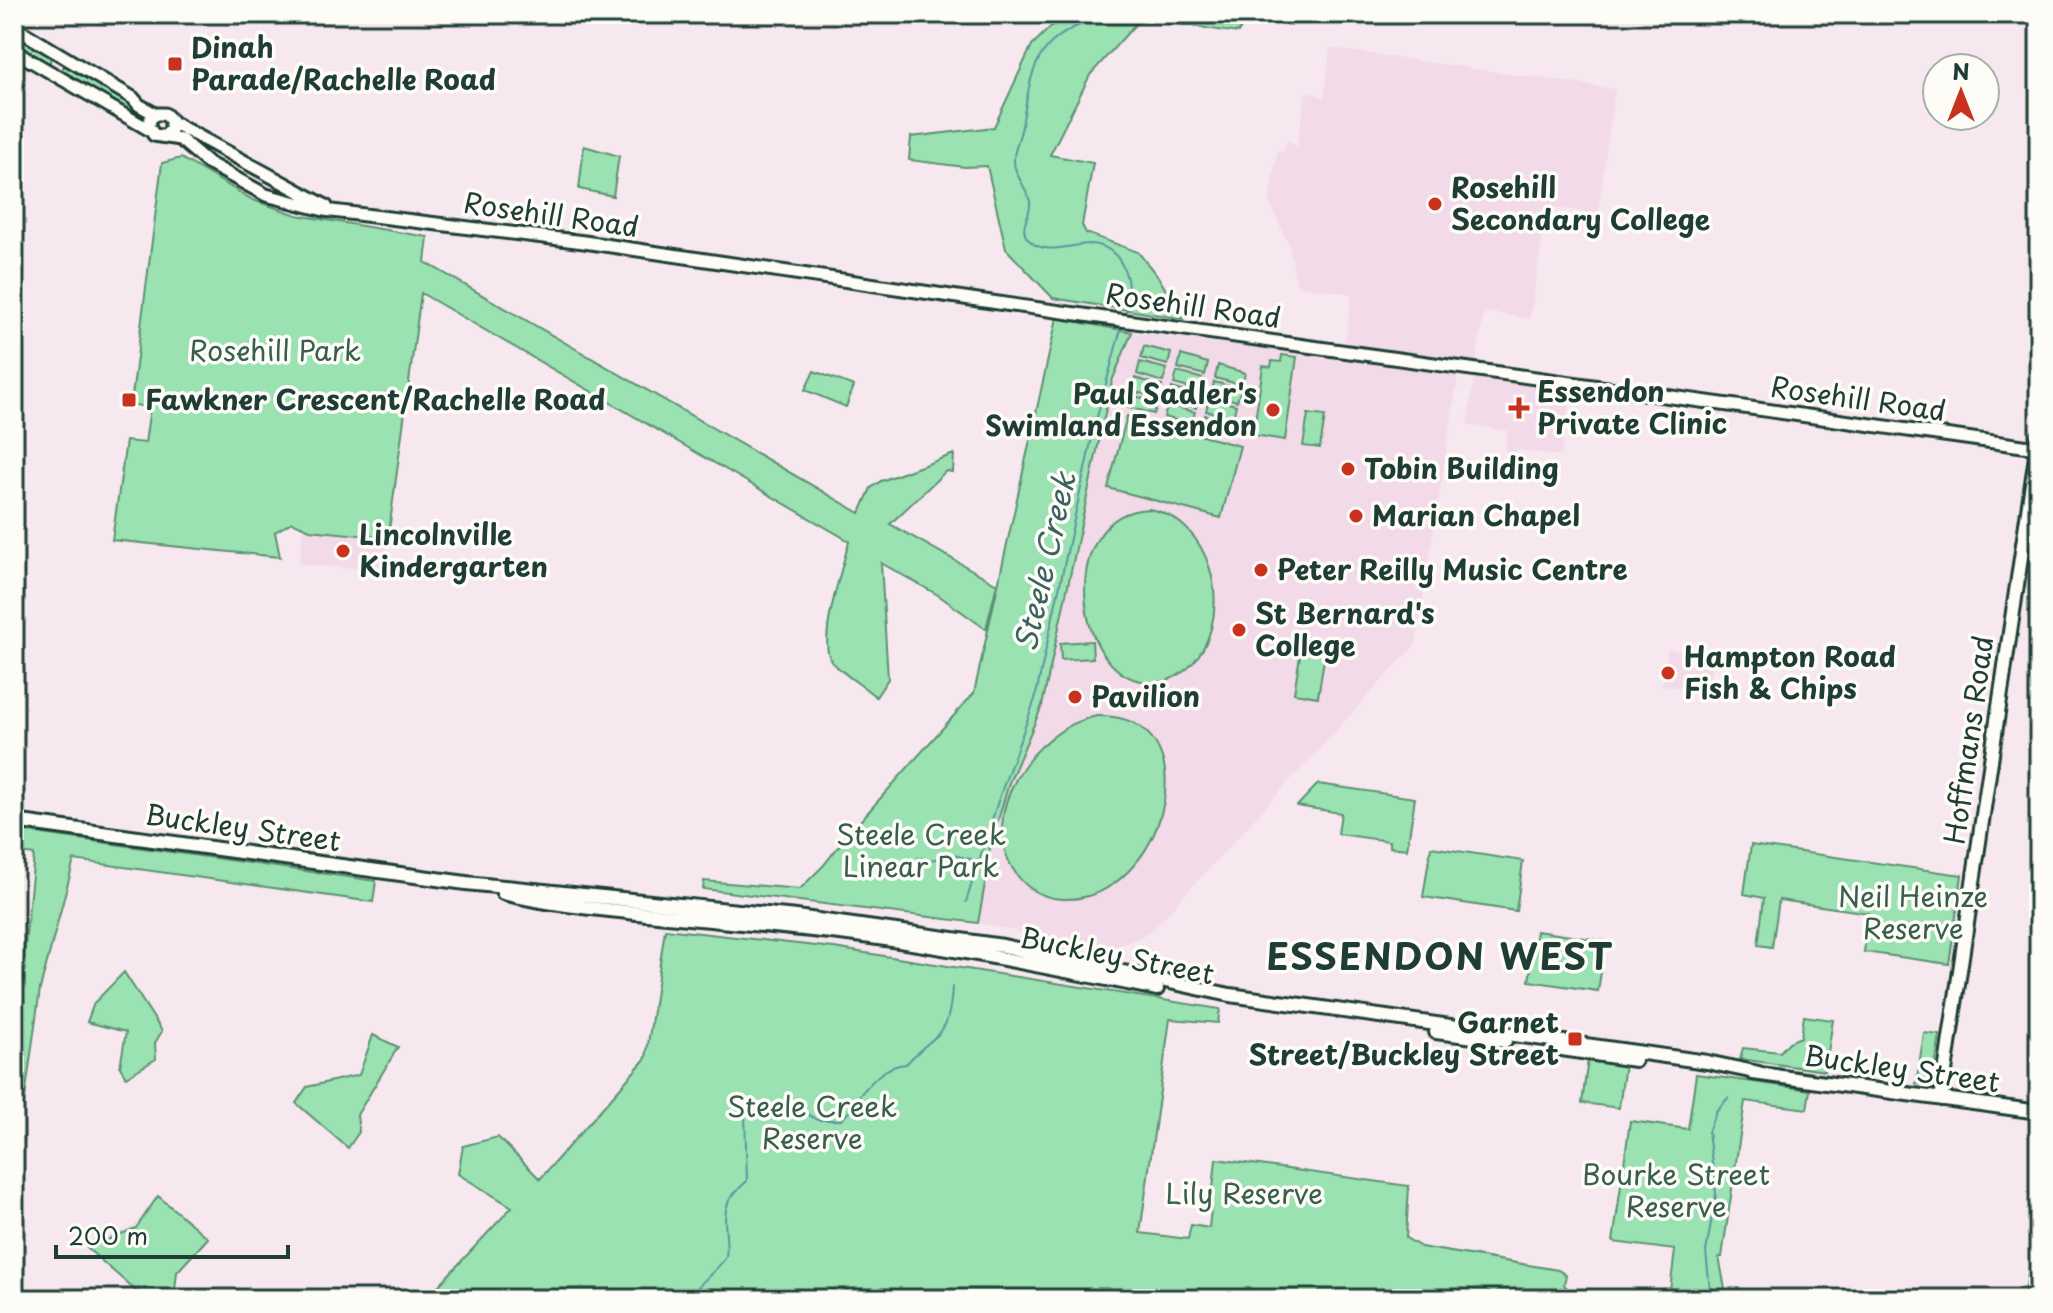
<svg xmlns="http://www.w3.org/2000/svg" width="2053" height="1313" font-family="'Playpen Sans',sans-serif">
<rect width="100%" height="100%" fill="#f7e8ef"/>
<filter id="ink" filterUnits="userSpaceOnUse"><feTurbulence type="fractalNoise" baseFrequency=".0125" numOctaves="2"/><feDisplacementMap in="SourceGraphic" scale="16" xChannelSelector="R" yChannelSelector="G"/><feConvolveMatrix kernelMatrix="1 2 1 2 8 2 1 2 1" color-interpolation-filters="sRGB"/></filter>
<g filter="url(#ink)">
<!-- built -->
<path fill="#f2dae9" d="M1330 48 1615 89 1598 215 1547 206 1530 319 1484 312 1476 361 1345 342 1352 294 1297 286 1289 246 1269 201 1277 151H1283L1287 140 1297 147 1306 91 1324 97Z
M1132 332 1314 354 1458 376 1416 644 1153 929 1139 938 1109 949 978 923 985 884 984 869 1009 783 1042 706 1112 381Z
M1474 378 1571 392 1561 456 1517 450 1516 453 1505 451 1507 431 1467 425Z
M303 529 388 538 384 571 299 564Z
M1668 649 1713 656 1708 692 1662 685Z"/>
<!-- green -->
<path fill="#9ae2b1" stroke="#5c9072" stroke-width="2" d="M1064 14H1249L1238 33 1144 19 1139 20 1090 75 1050 155 1093 163 1082 225 1086 233 1138 252 1159 278 1183 319 1053 298 1006 249 987 166 965 167 909 160 911 137 994 127 1032 45Z
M14 33 51 55 50 62 46 64 14 47Z
M70 65 131 100 143 114 140 118 62 73 63 67Z
M584 146 619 156 613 196 579 189Z
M181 158 253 200 297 215 428 237 425 262 860 513 871 488 881 481 954 454 953 472 946 471 890 524 997 584 986 629 938 595 881 563 888 679 876 697C862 685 844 675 832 662 816 643 844 564 849 541L421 293 388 538 310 530 292 522 275 532 280 557 112 540 126 441 145 443 150 408 131 404 162 163Z
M1057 318 1132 332 1112 381 1042 706 1009 783 984 869 985 884 978 923 703 889 704 881 800 889 823 866 846 837 974 693Z
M1144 346 1171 353 1168 365 1141 358Z
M1181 355 1208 363 1205 375 1178 368Z
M1282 355 1297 357 1285 440 1253 435 1263 366 1271 367 1272 361 1281 362Z
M1140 362 1167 369 1163 382 1137 374Z
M1218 365 1245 373 1242 385 1215 378Z
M814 371 854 386 846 407 805 390Z
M1177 372 1204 379 1200 391 1174 384Z
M1135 378 1162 386 1159 398 1132 391Z
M1214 382 1241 389 1237 401 1211 394Z
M1172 388 1199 396 1196 408 1169 401Z
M1131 395 1158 402 1154 414 1128 407Z
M1209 398 1236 405 1233 418 1206 411Z
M1168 405 1195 412 1191 424 1164 417Z
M1308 414 1325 416 1320 448 1303 446Z
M1205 415 1232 422 1228 434 1202 427Z
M1127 416 1240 446 1221 518 1108 488Z
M1149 509C1212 520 1233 610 1197 658 1187 671 1173 681 1156 682 1072 688 1054 512 1149 509Z
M1092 641 1093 658 1061 660 1060 643Z
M1301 649 1325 653 1318 697 1294 693Z
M1097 716C1215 713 1165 902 1064 899 1045 899 1028 890 1017 875 973 815 1034 728 1097 716Z
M1318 784 1415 798 1407 849 1389 847V841L1338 834 1341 813 1297 806Z
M14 830 376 881 373 902 74 860 40 989 25 1098 14 1092 16 994 14 984H21L34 855 14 852Z
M1751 845 1962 875 1949 964 1864 952 1869 913 1779 900 1772 947 1758 945 1764 898 1744 894Z
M1431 847 1523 861 1516 911 1423 897Z
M665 929 834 948 1220 1009 1218 1023 1170 1019 1140 1233 1188 1239 1191 1225 1209 1228 1216 1159 1409 1186 1406 1238 1421 1247 1558 1270 1566 1275 1564 1284 1575 1299H426L512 1207 458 1174 463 1146 498 1137 540 1179 646 1058Z
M1536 931 1606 941 1598 991 1529 981Z
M124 972 162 1031 155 1043 156 1059 126 1077 120 1067 126 1032 87 1022 94 1003Z
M1804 1016 1833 1020 1825 1071 1740 1059 1743 1048 1780 1052 1789 1042 1801 1037Z
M1924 1033 1940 1035 1933 1081 1928 1085 1916 1084Z
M373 1035 398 1047 357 1115 359 1132 348 1148 296 1103 307 1087 359 1075Z
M1588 1059 1625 1064 1619 1108 1582 1103Z
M1696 1074 1810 1090 1807 1109 1745 1101 1722 1257H1719L1727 1299H1669L1675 1250 1613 1242 1630 1121 1688 1129Z
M158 1196 208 1238 177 1272 174 1299H145L87 1248 136 1228Z
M2031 1255 2039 1256V1299H2024Z"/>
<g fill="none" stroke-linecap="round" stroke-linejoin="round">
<!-- stream -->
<path stroke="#5d95a0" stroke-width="2" d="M1106 14C1037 39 1033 57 1022 126 1020 138 1013 150 1014 162 1014 176 1028 188 1030 202 1032 216 1016 228 1030 241 1045 256 1071 244 1090 244 1126 246 1134 288 1125 316
M918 858 931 860 954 855 978 861
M966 902 999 798 1035 699 1094 428 1122 325
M687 1299C694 1289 724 1263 726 1257 729 1238 720 1217 730 1199 734 1193 742 1186 747 1181L745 1114 757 1105 770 1111 796 1107 817 1120H841L852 1109 862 1107 859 1096C873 1080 884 1066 906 1064 938 1029 949 1040 952 987
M1711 1299 1706 1252 1716 1194 1708 1132 1716 1111 1728 1098"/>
<defs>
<path id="tertiary" d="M14 27 133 98 139 105 155 114
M14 51 150 130
M172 122 326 206
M165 136 171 130V120L165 114H155L151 118 148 126 154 135 180 139 208 163 266 195 324 210 584 242 1005 304 2037 448"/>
<path id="secondary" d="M14 821 466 883 796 917 1003 946 1230 995 1707 1062 1759 1073
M503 893C550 905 598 909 647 914 711 920 776 926 840 933 947 946 1051 968 1157 989
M1436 1032 1505 1041
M1562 1049 1635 1060
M1753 1073 2039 1112
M1941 1099 2039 436"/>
</defs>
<!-- tertiary casing -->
<use href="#tertiary" stroke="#1f3d34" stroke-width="17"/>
<!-- secondary casing -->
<use href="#secondary" stroke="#1f3d34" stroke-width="18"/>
<!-- tertiary -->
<use href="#tertiary" stroke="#fdfcf7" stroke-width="11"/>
<!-- secondary -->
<use href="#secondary" stroke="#fdfcf7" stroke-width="12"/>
</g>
</g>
<!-- markers -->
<g fill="#c8321e" stroke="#fdfcf7" stroke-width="3">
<rect x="167" y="56" width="16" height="16" rx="4"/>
<circle cx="1435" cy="204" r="8"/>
<rect x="121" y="392" width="16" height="16" rx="4"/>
<path d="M1515 396h8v8h8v8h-8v8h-8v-8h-8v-8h8z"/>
<circle cx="1273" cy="410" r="8"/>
<circle cx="1348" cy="469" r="8"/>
<circle cx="1356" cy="516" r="8"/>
<circle cx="343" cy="551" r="8"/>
<circle cx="1261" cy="570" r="8"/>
<circle cx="1239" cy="630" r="8"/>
<circle cx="1668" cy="673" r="8"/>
<circle cx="1075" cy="697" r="8"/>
<rect x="1567" y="1031" width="16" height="16" rx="4"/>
</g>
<g text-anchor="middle" stroke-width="7" stroke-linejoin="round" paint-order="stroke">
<!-- poi labels -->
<g font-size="28" font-weight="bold" fill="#1f3d34" stroke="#fdfcf7" text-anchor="start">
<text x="191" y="58">Dinah<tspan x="191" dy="32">Parade/Rachelle Road</tspan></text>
<text x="1451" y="198">Rosehill<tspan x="1451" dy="32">Secondary College</tspan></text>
<text x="1537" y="402">Essendon<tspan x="1537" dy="32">Private Clinic</tspan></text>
<text x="1257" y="404" text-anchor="end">Paul Sadler's<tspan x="1257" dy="32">Swimland Essendon</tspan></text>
<text x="145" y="410">Fawkner Crescent/Rachelle Road</text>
<text x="1364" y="479">Tobin Building</text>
<text x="1372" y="526">Marian Chapel</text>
<text x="359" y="545">Lincolnville<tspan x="359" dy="32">Kindergarten</tspan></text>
<text x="1277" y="580">Peter Reilly Music Centre</text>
<text x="1255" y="624">St Bernard's<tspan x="1255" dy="32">College</tspan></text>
<text x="1684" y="667">Hampton Road<tspan x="1684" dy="32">Fish &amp; Chips</tspan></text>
<text x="1091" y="707">Pavilion</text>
<text x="1559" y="1033" text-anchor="end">Garnet<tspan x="1559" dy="32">Street/Buckley Street</tspan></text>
</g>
<!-- street labels -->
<g font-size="28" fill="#1f3d34" stroke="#fdfcf7">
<text transform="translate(551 215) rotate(8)" y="10">Rosehill Road</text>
<text transform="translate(1193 306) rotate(8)" y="10">Rosehill Road</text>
<text transform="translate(1858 399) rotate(8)" y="10">Rosehill Road</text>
<text transform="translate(1969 740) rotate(-82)" y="10">Hoffmans Road</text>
<text transform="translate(243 828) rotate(8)" y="10">Buckley Street</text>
<text transform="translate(1117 956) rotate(11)" y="10">Buckley Street</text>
<text transform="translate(1902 1069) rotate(8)" y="10">Buckley Street</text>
</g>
<!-- park labels -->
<g font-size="28" fill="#385e4d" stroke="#fdfcf7">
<text x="275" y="361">Rosehill Park</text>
<text x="921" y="845">Steele Creek<tspan x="921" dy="32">Linear Park</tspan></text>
<text x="1913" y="907">Neil Heinze<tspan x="1913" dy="32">Reserve</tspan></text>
<text x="812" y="1117">Steele Creek<tspan x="812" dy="32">Reserve</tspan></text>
<text x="1676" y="1185">Bourke Street<tspan x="1676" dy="32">Reserve</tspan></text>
<text x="1244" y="1204">Lily Reserve</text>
</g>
<!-- water labels -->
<g font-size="30" font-style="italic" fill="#396261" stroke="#fdfcf7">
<text transform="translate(1046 562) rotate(-77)" y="10">Steele Creek</text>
</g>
<!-- district labels -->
<g font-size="36" font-weight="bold" letter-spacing="2" fill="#1f3d34" stroke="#fdfcf7">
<text x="1440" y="970">ESSENDON WEST</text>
</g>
</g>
<!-- margin -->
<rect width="2053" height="1313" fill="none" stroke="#fdfcf7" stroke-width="48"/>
<rect x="24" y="24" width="2005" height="1265" fill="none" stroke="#1f3d34" stroke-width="3" filter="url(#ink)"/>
<!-- north arrow -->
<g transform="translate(1961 92)"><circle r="38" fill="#fdfcf7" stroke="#a4b0a9" stroke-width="2"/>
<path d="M0-6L14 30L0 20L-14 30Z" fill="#c8321e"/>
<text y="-12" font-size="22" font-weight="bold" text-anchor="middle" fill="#1f3d34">N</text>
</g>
<!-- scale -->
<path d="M56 1245v12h232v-12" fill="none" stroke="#1f3d34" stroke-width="4"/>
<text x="68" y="1245" font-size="24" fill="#1f3d34" stroke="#fdfcf7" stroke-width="6" paint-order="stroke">200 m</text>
</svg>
